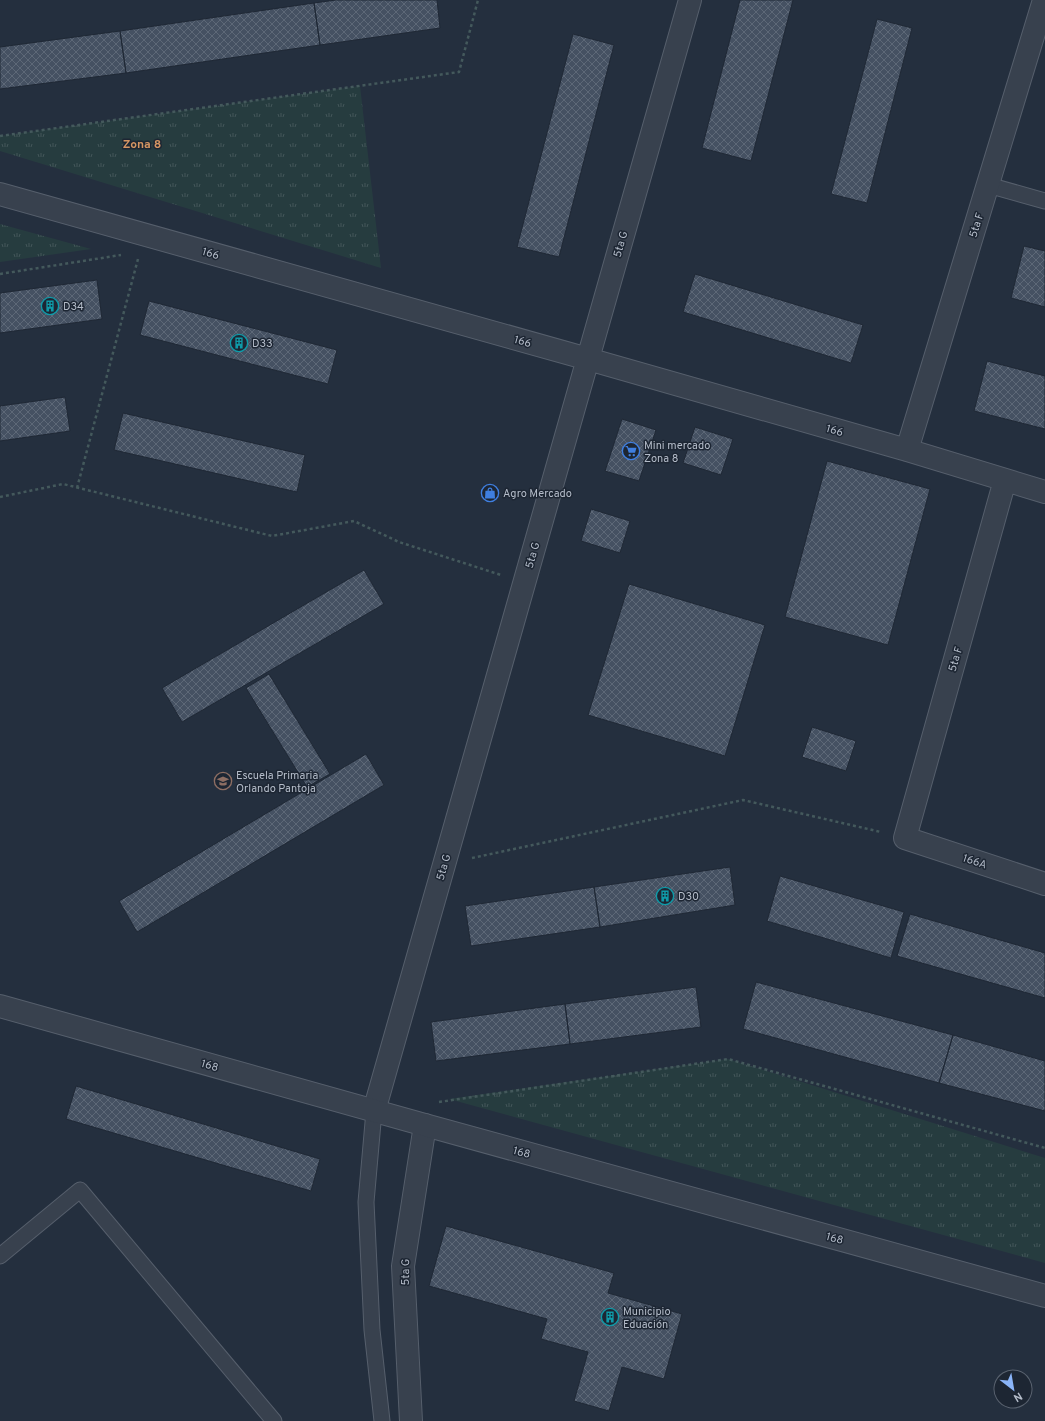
<svg xmlns="http://www.w3.org/2000/svg" width="1045" height="1421" font-family="Overpass,sans-serif">
<defs>
<pattern id="grass-tufts" width="24" height="20" patternUnits="userSpaceOnUse"><rect width="24" height="20" fill="#263c3f"/><path d="M3 7l-1-3M5 7V3M7 7l1-3M15 17l-1-3M17 17v-4M19 17l1-3" fill="none" stroke="#435659"/></pattern>
<pattern id="building-cross-hatch" width="8" height="8" patternUnits="userSpaceOnUse"><rect width="8" height="8" fill="#455162"/><path d="M0 0l8 8M0 8l8-8" fill="none" stroke="#5d6877"/></pattern>
</defs>
<rect width="100%" height="100%" fill="#242f3e"/>
<!-- grass -->
<path fill="url(#grass-tufts)" d="M360 86 381 268 0 151V136Z
M0 224 91 249 0 262Z
M728 1059 1045 1158V1263L449 1099Z"/>
<!-- building -->
<path fill="url(#building-cross-hatch)" stroke="#1f2835" d="M336 0H437L440 28 320 45 314 3Z
M740 0H793L751 161 702 148Z
M314 3 320 45 126 73 120 31Z
M877 19 912 28 867 203 831 194Z
M120 31 126 73 0 89V47Z
M573 34 614 45 559 257 517 247Z
M1024 246 1045 251V307L1011 298Z
M695 274 863 325 851 363 683 312Z
M97 280 102 319 0 333V293Z
M149 301 337 350 328 384 140 335Z
M987 361 1045 376V429L974 411Z
M65 397 70 431 0 441V406Z
M123 413 305 455 297 492 114 450Z
M622 419 656 430 639 481 605 471Z
M695 427 733 439 721 475 683 463Z
M827 461 930 489 888 645 785 617Z
M591 509 630 521 620 553 581 541Z
M364 570 384 604 182 722 162 688Z
M629 584 765 625 725 756 588 715Z
M269 674 330 774 307 787 246 688Z
M812 727 856 741 846 771 802 757Z
M366 754 384 785 137 932 119 901Z
M730 867 735 905 600 927 594 887Z
M780 876 904 912 891 958 767 921Z
M594 887 600 927 471 946 465 906Z
M910 914 1045 953V998L897 956Z
M756 982 953 1035 939 1083 743 1029Z
M696 987 701 1027 570 1044 565 1004Z
M565 1004 570 1044 436 1061 431 1022Z
M953 1035 1045 1061V1111L939 1083Z
M76 1086 320 1159 311 1191 66 1119Z
M446 1226 614 1273 608 1293 682 1314 664 1379 622 1367 609 1411 574 1401 588 1352 541 1339 547 1319 429 1286Z"/>
<g fill="none" stroke-linecap="round" stroke-linejoin="round">
<defs>
<path id="service" d="M988 185 1045 201
M374 1111 366 1202 372 1330 382 1421
M0 1256 80 1190 274 1421"/>
<path id="minor" d="M0 194 588 359 907 450 1045 492
M907 450 1044 0
M1005 480 905 838 1045 884
M374 1111 690 0
M411 1421 403 1266 425 1125"/>
<path id="tertiary" d="M0 1006 425 1125 1045 1296"/>
</defs>
<!-- service casing -->
<use href="#service" stroke="#565f6c" stroke-width="17"/>
<!-- minor casing -->
<use href="#minor" stroke="#565f6c" stroke-width="24"/>
<!-- tertiary casing -->
<use href="#tertiary" stroke="#565f6c" stroke-width="24"/>
<!-- path -->
<path stroke="#44595c" stroke-width="2.5" stroke-dasharray="3 3" stroke-linecap="butt" d="M0 136 459 72 478 0
M0 274 121 255
M77 488 138 259
M0 497 63 484 272 536 354 521 399 542 501 575
M472 858 743 800 881 832
M439 1102 728 1059 1045 1148"/>
<!-- service -->
<use href="#service" stroke="#38414e" stroke-width="15"/>
<!-- minor -->
<use href="#minor" stroke="#38414e" stroke-width="22"/>
<!-- tertiary -->
<use href="#tertiary" stroke="#38414e" stroke-width="22"/>
</g>
<!-- icons -->
<defs>
<symbol id="building-ring" viewBox="-11 -11 22 22"><circle r="9.5" fill="#1d2633" stroke="#0f9aa8" stroke-width="1.5"/><path d="M-4-6H4V6H1V3H-1V6H-4ZM-2.5-4.3h1.7v1.8h-1.7ZM.8-4.3h1.7v1.8H.8ZM-2.5-1h1.7V.8h-1.7ZM.8-1h1.7V.8H.8Z" fill="#0f9aa8"/></symbol>
<symbol id="supermarket-ring" viewBox="-11 -11 22 22"><circle r="9.5" fill="#1d2633" stroke="#3f7fe0" stroke-width="1.5"/><path d="M-6-5.5h2.5l.6 2H6L4.5 2H-2.5L-4.4-4H-6ZM-1.5 3.2a1.3 1.3 0 1 0 .1 0ZM3 3.2a1.3 1.3 0 1 0 .1 0Z" fill="#3f7fe0"/></symbol>
<symbol id="shop-ring" viewBox="-11 -11 22 22"><circle r="9.5" fill="#1d2633" stroke="#3f7fe0" stroke-width="1.5"/><path d="M-5-2.5h2.3a2.7 3.5 0 0 1 5.4 0H5L5.5 6h-11ZM-1.5-2.5h3a1.5 2.3 0 0 0-3 0Z" fill="#3f7fe0"/></symbol>
<symbol id="school-ring" viewBox="-11 -11 22 22"><circle r="9.5" fill="#1d2633" stroke="#8d6e63" stroke-width="1.5"/><path d="M0-5L7-2L0 1L-7-2ZM-4 1L0 2.5L4 1V4Q0 6-4 4Z" fill="#8d6e63"/></symbol>
</defs>
<g fill-rule="evenodd">
<use href="#building-ring" x="40" y="296" width="20" height="20"/>
<use href="#building-ring" x="229" y="333" width="20" height="20"/>
<use href="#supermarket-ring" x="621" y="441" width="20" height="20"/>
<use href="#shop-ring" x="480" y="483" width="20" height="20"/>
<use href="#school-ring" x="213" y="771" width="20" height="20"/>
<use href="#building-ring" x="655" y="886" width="20" height="20"/>
<use href="#building-ring" x="600" y="1307" width="20" height="20"/>
</g>
<g text-anchor="middle" stroke-width="3" stroke-linejoin="round" paint-order="stroke">
<!-- street labels -->
<g font-size="11" fill="#b4bcc9" stroke="#1d2633">
<text transform="translate(976 225) rotate(-73)" y="4">5ta F</text>
<text transform="translate(620 244) rotate(-74)" y="4">5ta G</text>
<text transform="translate(211 253) rotate(16)" y="4">166</text>
<text transform="translate(523 341) rotate(16)" y="4">166</text>
<text transform="translate(835 430) rotate(16)" y="4">166</text>
<text transform="translate(532 555) rotate(-74)" y="4">5ta G</text>
<text transform="translate(955 659) rotate(-74)" y="4">5ta F</text>
<text transform="translate(975 861) rotate(18)" y="4">166A</text>
<text transform="translate(443 867) rotate(-74)" y="4">5ta G</text>
<text transform="translate(210 1065) rotate(16)" y="4">168</text>
<text transform="translate(522 1152) rotate(15)" y="4">168</text>
<text transform="translate(835 1238) rotate(15)" y="4">168</text>
<text transform="translate(405 1272) rotate(-89)" y="4">5ta G</text>
</g>
<!-- poi labels -->
<g font-size="11" fill="#b4bcc9" stroke="#1d2633" text-anchor="start">
<text x="63" y="310">D34</text>
<text x="252" y="347">D33</text>
<text x="644" y="449">Mini mercado<tspan x="644" dy="13">Zona 8</tspan></text>
<text x="503" y="497">Agro Mercado</text>
<text x="236" y="779">Escuela Primaria<tspan x="236" dy="13">Orlando Pantoja</tspan></text>
<text x="678" y="900">D30</text>
<text x="623" y="1315">Municipio<tspan x="623" dy="13">Eduación</tspan></text>
</g>
<!-- neighbourhood labels -->
<g font-size="12" font-weight="bold" fill="#d59563" stroke="#1d2633">
<text x="142" y="148">Zona 8</text>
</g>
</g>
<!-- north arrow -->
<g transform="translate(1013 1389) rotate(149)"><circle r="19" fill="#1d2633" stroke="#59626f"/>
<path d="M0-3L7 15L0 10L-7 15Z" fill="#8ab4f8"/>
<text y="-6" font-size="11" font-weight="bold" text-anchor="middle" fill="#b4bcc9">N</text>
</g>
</svg>
